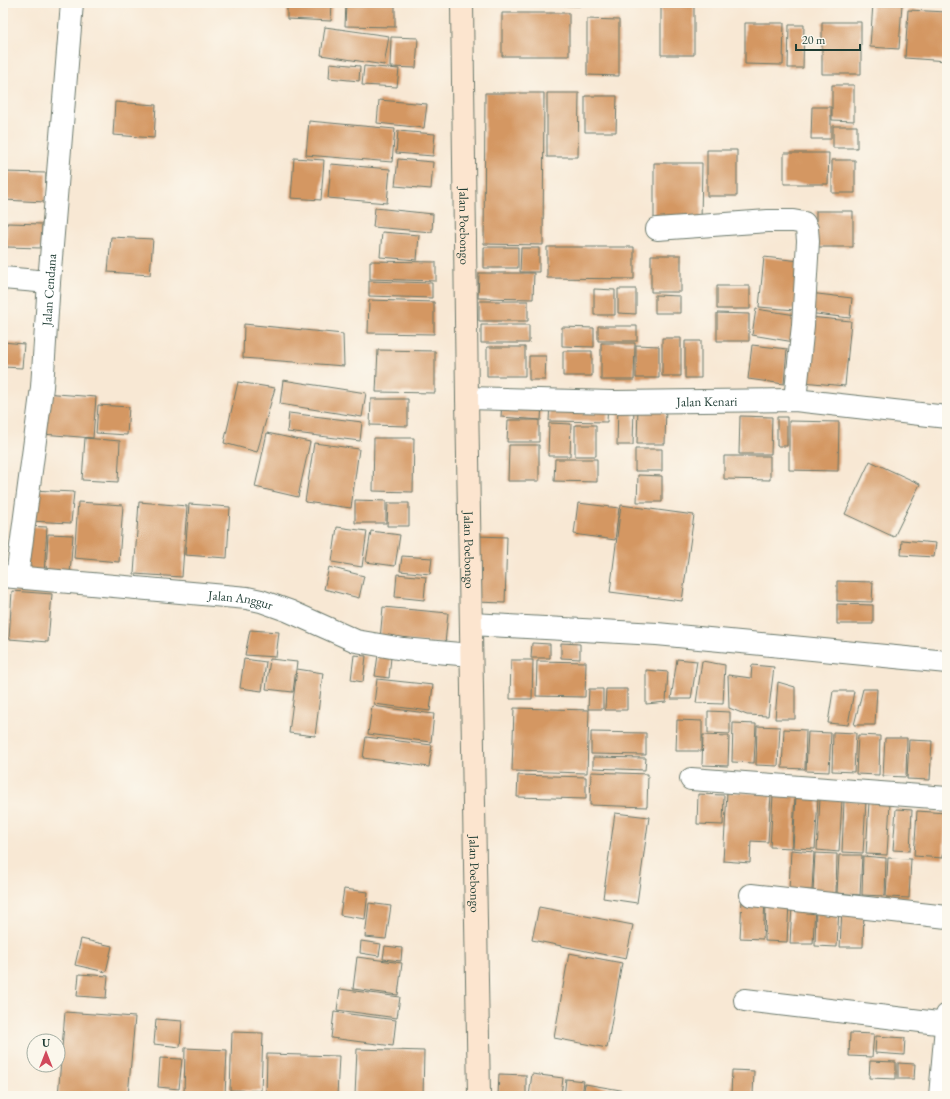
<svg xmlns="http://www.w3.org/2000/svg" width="950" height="1099" font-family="'EB Garamond',serif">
<rect width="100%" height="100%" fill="#fbf7ec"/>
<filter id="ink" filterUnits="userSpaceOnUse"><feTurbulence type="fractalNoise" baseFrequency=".025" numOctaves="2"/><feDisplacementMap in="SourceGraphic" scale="8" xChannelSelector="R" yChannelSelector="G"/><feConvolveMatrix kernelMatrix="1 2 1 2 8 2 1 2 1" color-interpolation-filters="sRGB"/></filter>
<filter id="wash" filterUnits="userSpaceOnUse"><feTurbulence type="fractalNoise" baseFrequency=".012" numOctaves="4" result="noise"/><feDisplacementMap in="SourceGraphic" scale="16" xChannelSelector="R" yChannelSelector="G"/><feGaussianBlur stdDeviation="0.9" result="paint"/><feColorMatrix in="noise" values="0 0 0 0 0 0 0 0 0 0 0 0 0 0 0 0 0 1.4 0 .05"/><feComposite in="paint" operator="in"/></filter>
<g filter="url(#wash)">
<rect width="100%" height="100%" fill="#f8e8d4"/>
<g id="blocks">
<!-- building -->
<path fill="#d49762" d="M287 3H332L331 21 287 19Z
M346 3H395V27L345 26Z
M506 3H542V6H506Z
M545 3H580V6L545 5Z
M873 3 902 4 899 49 870 47Z
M661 4H694V55H661Z
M908 10 947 12V61L905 58Z
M502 13H569V56H502Z
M587 19 619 20V76L587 75Z
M822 22H861V74H822Z
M745 23H784L783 65 745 64Z
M789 25H804L803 68H788Z
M325 27 389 36 384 65 321 55Z
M391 37 418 38 416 68 390 67Z
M330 63 360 66 359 81 329 78Z
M364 66 399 69 397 87 362 85Z
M832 85H854V121L832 120Z
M485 93H544L543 245 484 244Z
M547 93H579L578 157H547Z
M585 96H617L616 132H585Z
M379 100 427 104 424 128 377 123Z
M115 102 156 105 154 138 113 135Z
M812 107H831V139H811Z
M309 121 395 129 392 162 306 155Z
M833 126H857V148H833Z
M398 131 435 134 433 156 396 153Z
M707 150H737V196H707Z
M784 153H829L828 184H784Z
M294 158 324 160 321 200 291 198Z
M398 159 433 162 431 189 395 186Z
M832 160H855V193H832Z
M654 163H702L701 222H654Z
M331 164 390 169 387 203 328 198Z
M3 172 46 173 45 202 3 200Z
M375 208 433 214 432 232 373 227Z
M816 211H853V247H816Z
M7 223 42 224 41 248 6 247Z
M382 232 419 235 417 260 380 257Z
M111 237 153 239 150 275 108 272Z
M484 247H518V268H484Z
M547 247H634V279L547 278Z
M521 248H539V272H520Z
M651 255H681V292H651Z
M764 257 800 261 795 310 759 307Z
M370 261 436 262V281L370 279Z
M479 273H534L533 299 478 298Z
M369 281 432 283V298L369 296Z
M717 286H750V309H717Z
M594 289 615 290V315H594Z
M618 289H636V314L618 313Z
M809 293 852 298 850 318 807 313Z
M655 295 680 296V313H655Z
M369 300 434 302V334L368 333Z
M479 301H528V321H479Z
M756 309 796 315 794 342 752 335Z
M717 313 749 314V341H717Z
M809 317 851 321 845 386 803 382Z
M244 324 343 334 344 366 243 358Z
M481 325H529V343H481Z
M598 326H637V341H598Z
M562 327 594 328V347L562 346Z
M662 338H681V376H662Z
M685 341H701V378H685Z
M3 342 24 344 22 368 3 367Z
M601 343H635L634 380H601Z
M636 345 659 346V378H636Z
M752 345 787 349 784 384 748 379Z
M487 347H525V376H487Z
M378 350 435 351V393L376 392Z
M563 351H592V376H563Z
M529 356H546L545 380H529Z
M283 380 366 393 362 417 280 404Z
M238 382 275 388 257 452 224 443Z
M44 393 96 397 93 438 42 434Z
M371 399H408V426L370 425Z
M502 400 542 402 541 420 501 417Z
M550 402 608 403 607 422 549 421Z
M98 405 129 407 127 435 96 433Z
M618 405 634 406 633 445H617Z
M638 405H666L665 444H637Z
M289 413 362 422 360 441 287 432Z
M740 416 772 417 771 454H739Z
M777 417H787V446H777Z
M508 420H539V442H507Z
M789 421 839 422 838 471 789 470Z
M549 423 571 424 570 456H548Z
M575 425H596V456H575Z
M267 433 310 442 298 497 255 487Z
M85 438 120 441 118 482 82 480Z
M374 438H414L413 492 373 491Z
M314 443 359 449 351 508 305 502Z
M509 445H539V481H508Z
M635 449H662V471H635Z
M724 456H770V480L724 479Z
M555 459H597V482L554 481Z
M870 461 920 484 894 537 845 514Z
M638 475 662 476V502H637Z
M31 490 74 492 71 523 29 521Z
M355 500 386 501V523H355Z
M78 502 123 505 119 562 74 558Z
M139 502 187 506 182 577 134 574Z
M388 503H409V526H387Z
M578 503 619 508 615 540 574 534Z
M189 504 230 507 227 558 185 555Z
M621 505 694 515 682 601 610 592Z
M25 526 47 527 44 575 21 573Z
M337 527 367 531 362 567 332 562Z
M371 531 400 535 395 566 366 562Z
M48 534 73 535 70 574 46 572Z
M477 536 507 537 505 603 476 602Z
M902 540 936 543 934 557 901 555Z
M402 556 432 558 430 574 400 571Z
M329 567 364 576 359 598 324 589Z
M397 574 426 577 424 600 395 597Z
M837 581 873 582 872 602 837 601Z
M12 591 52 594 48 642 9 639Z
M837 604 873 605V624H837Z
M383 607 448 613 445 644 380 639Z
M250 630 279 632 276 657 245 655Z
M532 643 550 644V658H531Z
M561 643 580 644V659L561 658Z
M354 655 366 656 363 682 351 680Z
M378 655 391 657 389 678 375 676Z
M244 659 266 662 262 691 240 688Z
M270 659 297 662 293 692 266 689Z
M677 659 697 661 691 699H671Z
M511 660H533L532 699H510Z
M537 661 586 662 585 697 536 696Z
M702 661 725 665 723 704 696 703Z
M752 665 774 667 768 716 747 715 729 708 728 675 751 678Z
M297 669 323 673 315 736 289 733Z
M646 670 668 672 666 702 646 704Z
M377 679 433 685 430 711 374 704Z
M778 682 795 687V719H775Z
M589 689H603V709H588Z
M606 689H627V710H605Z
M863 689H877L875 725H854Z
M833 691H854L848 725 828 723Z
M372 706 434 714 431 742 368 734Z
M514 708 589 710 587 773 512 771Z
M708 711 730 712V734L708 733Z
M677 720 702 721V751H676Z
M733 723 756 724 754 763 732 762Z
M757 726 780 727 778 766 756 765Z
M784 729 806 730 805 769 782 768Z
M591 732 646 733V755L591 754Z
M808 732 831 733 829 772 806 771Z
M833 732 856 733 854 772 832 771Z
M703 735 729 736 728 766 702 765Z
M858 735 880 736 879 775 856 774Z
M366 737 432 745 429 767 363 758Z
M885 738H907L906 777 883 776Z
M909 740 932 741 930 780 907 779Z
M593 757 646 758 645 770 593 768Z
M591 772 648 774 647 807 590 805Z
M518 775 586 777V799L517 797Z
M727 792 771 794 768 842 751 841 750 863 723 861Z
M698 794 724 795 723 825 697 824Z
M773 795 795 796 792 848 770 847Z
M796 796 818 798 815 849 793 848Z
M820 799 842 800 839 852 817 850Z
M844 800 866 801 863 853 842 852Z
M869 802 890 803 887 855 866 854Z
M896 809 912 810 910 851 893 850Z
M917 811 946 813 943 858 914 856Z
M615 813 649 817 637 903 603 898Z
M791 850 814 852 812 890H789Z
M815 853 837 854 836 893 813 892Z
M839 855H862L860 895 837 893Z
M863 856 886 858 885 896 862 895Z
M888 858 911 859 909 898 886 897Z
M344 889 368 892 365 919 340 915Z
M742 899 765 900 763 939 740 938Z
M766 902 789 903 787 942 765 941Z
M369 903 391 906 386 939 365 937Z
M792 905H815L813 944H790Z
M539 907 633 925 626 959 532 940Z
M816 907 839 908 837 947 815 946Z
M842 908 864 909 863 947H840Z
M81 939 112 946 106 972 75 965Z
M361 941 381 944 379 956 360 953Z
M385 946 402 948 401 961 383 959Z
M569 953 622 963 607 1048 554 1038Z
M357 957 402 963 398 995 353 989Z
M79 974 108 976 106 998 77 996Z
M340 989 400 997 397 1018 337 1010Z
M65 1012 135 1017 128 1096H58Z
M334 1012 396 1020 393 1046 331 1038Z
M156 1019 182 1021 180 1047 154 1044Z
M232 1032 263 1033 261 1091 230 1090Z
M850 1033 874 1034 872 1057 849 1056Z
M876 1036 905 1038 904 1055 875 1053Z
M185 1048 227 1050 225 1096H184Z
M357 1049 424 1051 423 1096H355Z
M267 1054 339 1056 337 1096H266Z
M160 1058 182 1059 179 1089 158 1087Z
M870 1061 896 1062V1079L869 1078Z
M898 1063 915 1064 914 1079H898Z
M732 1070 754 1071 753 1096H731Z
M499 1074 526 1075V1096L498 1095Z
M532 1074 563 1078 561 1096H529Z
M566 1079 584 1081 582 1096H564Z
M585 1084 650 1095V1096H583Z"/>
</g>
</g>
<g filter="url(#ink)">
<use href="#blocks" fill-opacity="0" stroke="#6b796c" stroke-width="1"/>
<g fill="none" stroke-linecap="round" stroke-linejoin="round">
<defs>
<g id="minor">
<path d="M657 229 768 221H793L804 223 807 229 808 241 803 325 795 400"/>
<path d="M3 278 49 282"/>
<path id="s1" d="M467 398 612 402 795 400 947 417"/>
<path id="s2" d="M3 576 247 598 261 601 289 611 356 641 403 649 471 655"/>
<path id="s3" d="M17 577 42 387 49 282 72 3"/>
<path d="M471 624 657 634 947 662"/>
<path d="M691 779 947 798"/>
<path d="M751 895 947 917"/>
<path d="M745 1000 946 1024"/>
<path d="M940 1096 947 1015"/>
</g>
<g id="secondary">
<path id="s4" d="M462 3 467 398 479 1096"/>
</g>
</defs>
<!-- minor casing -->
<use href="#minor" stroke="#6b796c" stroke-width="24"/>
<!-- secondary casing -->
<use href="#secondary" stroke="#6b796c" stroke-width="24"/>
<!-- minor -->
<use href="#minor" stroke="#fff" stroke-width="22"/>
<!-- secondary -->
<use href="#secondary" stroke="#fce5cf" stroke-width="22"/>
</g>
</g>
<g text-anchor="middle" stroke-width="3.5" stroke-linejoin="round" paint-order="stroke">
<!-- street labels -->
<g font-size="13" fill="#1f3d34" stroke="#fbf7ec">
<text dy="5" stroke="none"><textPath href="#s4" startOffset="223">Jalan Poebongo</textPath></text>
<text dy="5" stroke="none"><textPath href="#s3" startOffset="289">Jalan Cendana</textPath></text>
<text dy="5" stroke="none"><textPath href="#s1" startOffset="240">Jalan Kenari</textPath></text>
<text dy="5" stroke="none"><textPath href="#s4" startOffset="547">Jalan Poebongo</textPath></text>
<text dy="5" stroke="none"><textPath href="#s2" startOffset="239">Jalan Anggur</textPath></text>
<text dy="5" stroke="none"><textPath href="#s4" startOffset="871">Jalan Poebongo</textPath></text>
</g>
</g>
<!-- margin -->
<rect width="950" height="1099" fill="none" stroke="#fbf7ec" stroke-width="16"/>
<!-- north arrow -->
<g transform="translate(46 1053)"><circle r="19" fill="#fbf7ec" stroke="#a3ada2"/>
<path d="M0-3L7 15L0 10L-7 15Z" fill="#d1495b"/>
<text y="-6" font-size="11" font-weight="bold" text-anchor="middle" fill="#1f3d34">U</text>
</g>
<!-- scale -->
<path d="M796 44v6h64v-6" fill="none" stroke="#1f3d34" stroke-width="2"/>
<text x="802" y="44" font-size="12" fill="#1f3d34" stroke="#fbf7ec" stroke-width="3" paint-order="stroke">20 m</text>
</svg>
